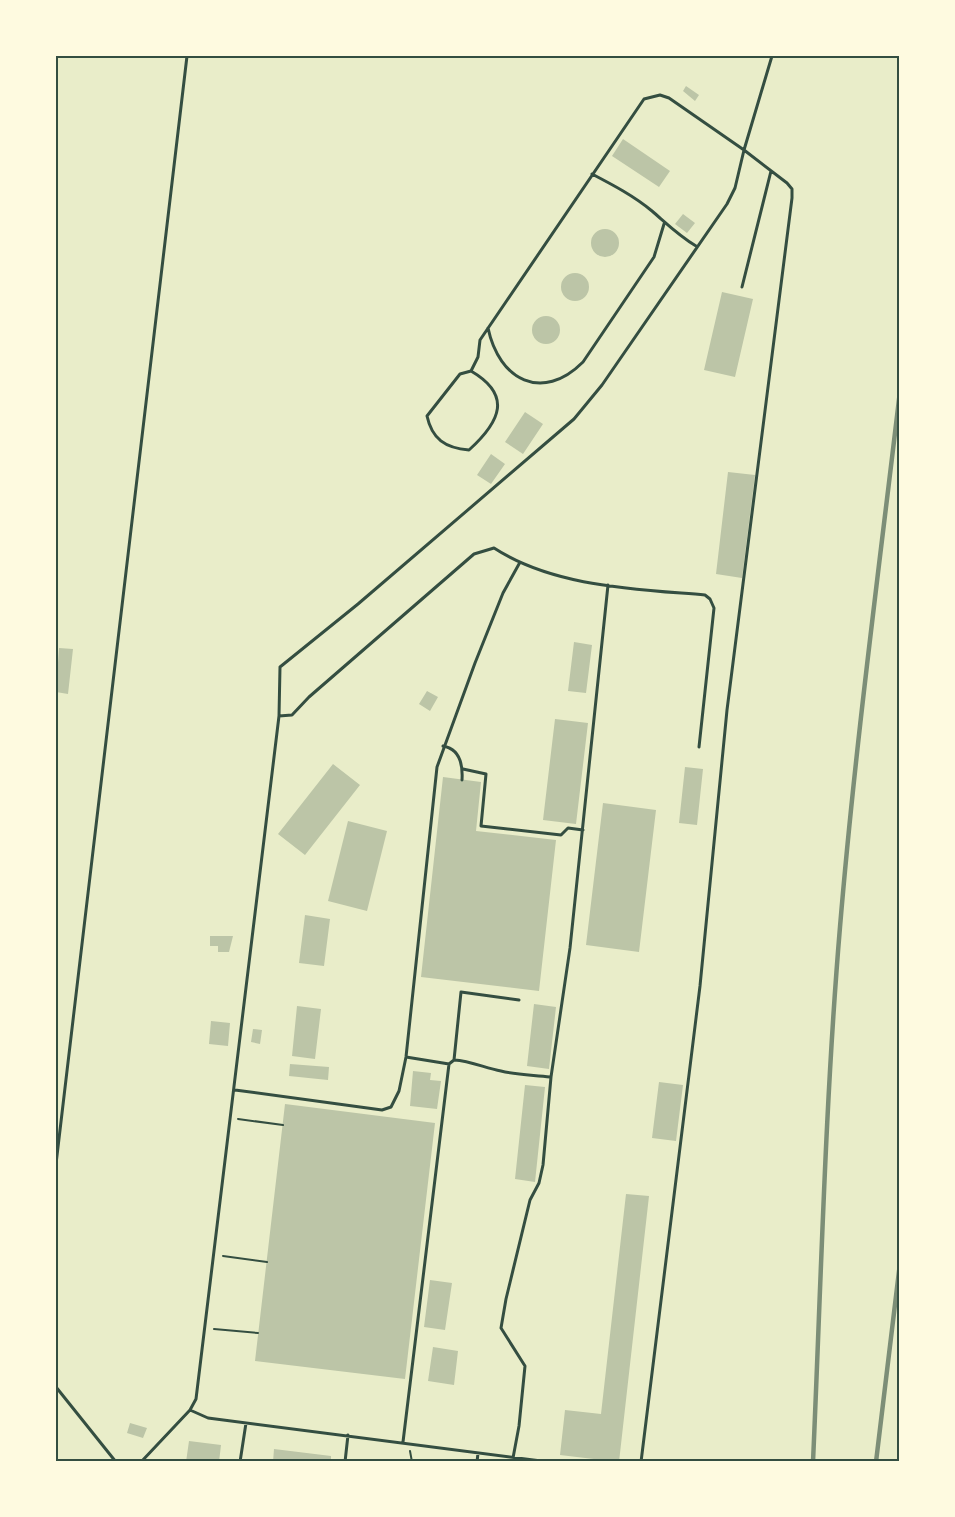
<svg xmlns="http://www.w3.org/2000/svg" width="955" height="1517" font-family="'Sofia Sans Condensed',sans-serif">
<rect width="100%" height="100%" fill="#e9edc9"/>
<!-- building -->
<path fill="#bcc5a7" d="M686 86 699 95 695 101 683 91Z
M623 139 670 171 659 187 612 156Z
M683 214 695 223 687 233 675 224Z
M591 243a14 14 0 1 1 28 0a14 14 0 1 1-28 0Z
M561 287a14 14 0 1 1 28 0a14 14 0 1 1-28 0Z
M722 292 753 299 735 377 704 370Z
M532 330a14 14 0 1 1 28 0a14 14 0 1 1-28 0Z
M525 412 543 424 523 454 505 442Z
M491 454 505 464 491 484 477 475Z
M728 472 755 475 742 578 716 574Z
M574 642 592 645 586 693 568 691Z
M59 648 73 649 68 694 56 692Z
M427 691 438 697 430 711 419 704Z
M555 719 588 723 576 824 543 820Z
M333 764 360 785 305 855 278 834Z
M685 767 703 769 697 825 679 823Z
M443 777 481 782 476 831 556 840 539 991 421 977Z
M603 803 656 810 639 952 586 945Z
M348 821 387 831 367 911 328 901Z
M305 915 330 919 324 966 299 963Z
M210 936H233L229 952H218V946H210Z
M534 1004 556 1007 549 1069 527 1066Z
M297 1006 321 1009 315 1059 292 1056Z
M211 1021 230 1023 228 1046 209 1044Z
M253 1029 262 1030 260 1044 251 1042Z
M290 1064 329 1067 328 1080 289 1076Z
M413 1071 431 1073 430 1080 441 1081 437 1109 410 1106Z
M659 1082 683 1085 676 1141 652 1138Z
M525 1085 545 1087 535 1182 515 1179Z
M285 1104 435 1123 405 1379 255 1361Z
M626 1194 649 1196 619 1462 560 1455 565 1410 601 1414Z
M430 1280 452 1283 445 1330 424 1327Z
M433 1347 458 1351 454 1385 428 1381Z
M130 1423 147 1428 143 1438 127 1433Z
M189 1441 221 1445 219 1462H186Z
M274 1449 331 1456V1462H273Z"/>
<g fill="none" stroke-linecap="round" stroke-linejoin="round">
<!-- path -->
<path stroke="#344e41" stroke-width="2" d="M238 1119 283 1125
M223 1256 267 1262
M214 1329 258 1333
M410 1451 412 1462"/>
<!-- service -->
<path stroke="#344e41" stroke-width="3" d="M592 174C613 185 634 196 652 211 667 224 679 236 696 246
M742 287 771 171
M488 328C499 380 542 403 583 362L654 257 664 224
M471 371 478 357 480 340 644 99 660 95 669 98 744 150 772 56
M471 371C512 395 501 421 469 450 445 448 432 439 427 416L460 374Z
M279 716 292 715 309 697 474 554 494 548C554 587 635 589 705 595L710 599 714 608 699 747
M443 746C460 749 463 764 462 780
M463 769 486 774 481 826 561 835 568 828 583 830
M406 1057 449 1064 454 1060C471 1061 485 1068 501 1071 517 1075 534 1075 550 1077
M454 1060 461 992 519 1000
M235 1090 382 1110 391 1107 399 1091 406 1057 437 767 475 663 503 593 519 564
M56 1164 187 56
M56 1387 116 1462
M190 1410 196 1399 279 716 280 667 358 604 574 419 602 385 727 204 735 188 744 150 787 183 792 189V198L727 710 700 986 641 1462
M403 1442 449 1064
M513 1458 519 1426 525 1366 501 1328 506 1299 530 1200 539 1183 543 1165 551 1077 570 948 608 585
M141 1462 190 1410 208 1418 549 1462
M240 1462 246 1423
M345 1462 348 1435
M477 1462 478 1453"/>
<!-- rail -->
<path stroke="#7c8e77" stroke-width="4.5" d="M813 1462C821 1284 825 1105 840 927 855 748 879 569 900 391
M876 1462 900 1263"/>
</g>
<!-- border -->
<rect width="955" height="1517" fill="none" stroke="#fefae0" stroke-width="114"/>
<rect x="57" y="57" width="841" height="1403" fill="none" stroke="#344e41" stroke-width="2"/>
</svg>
